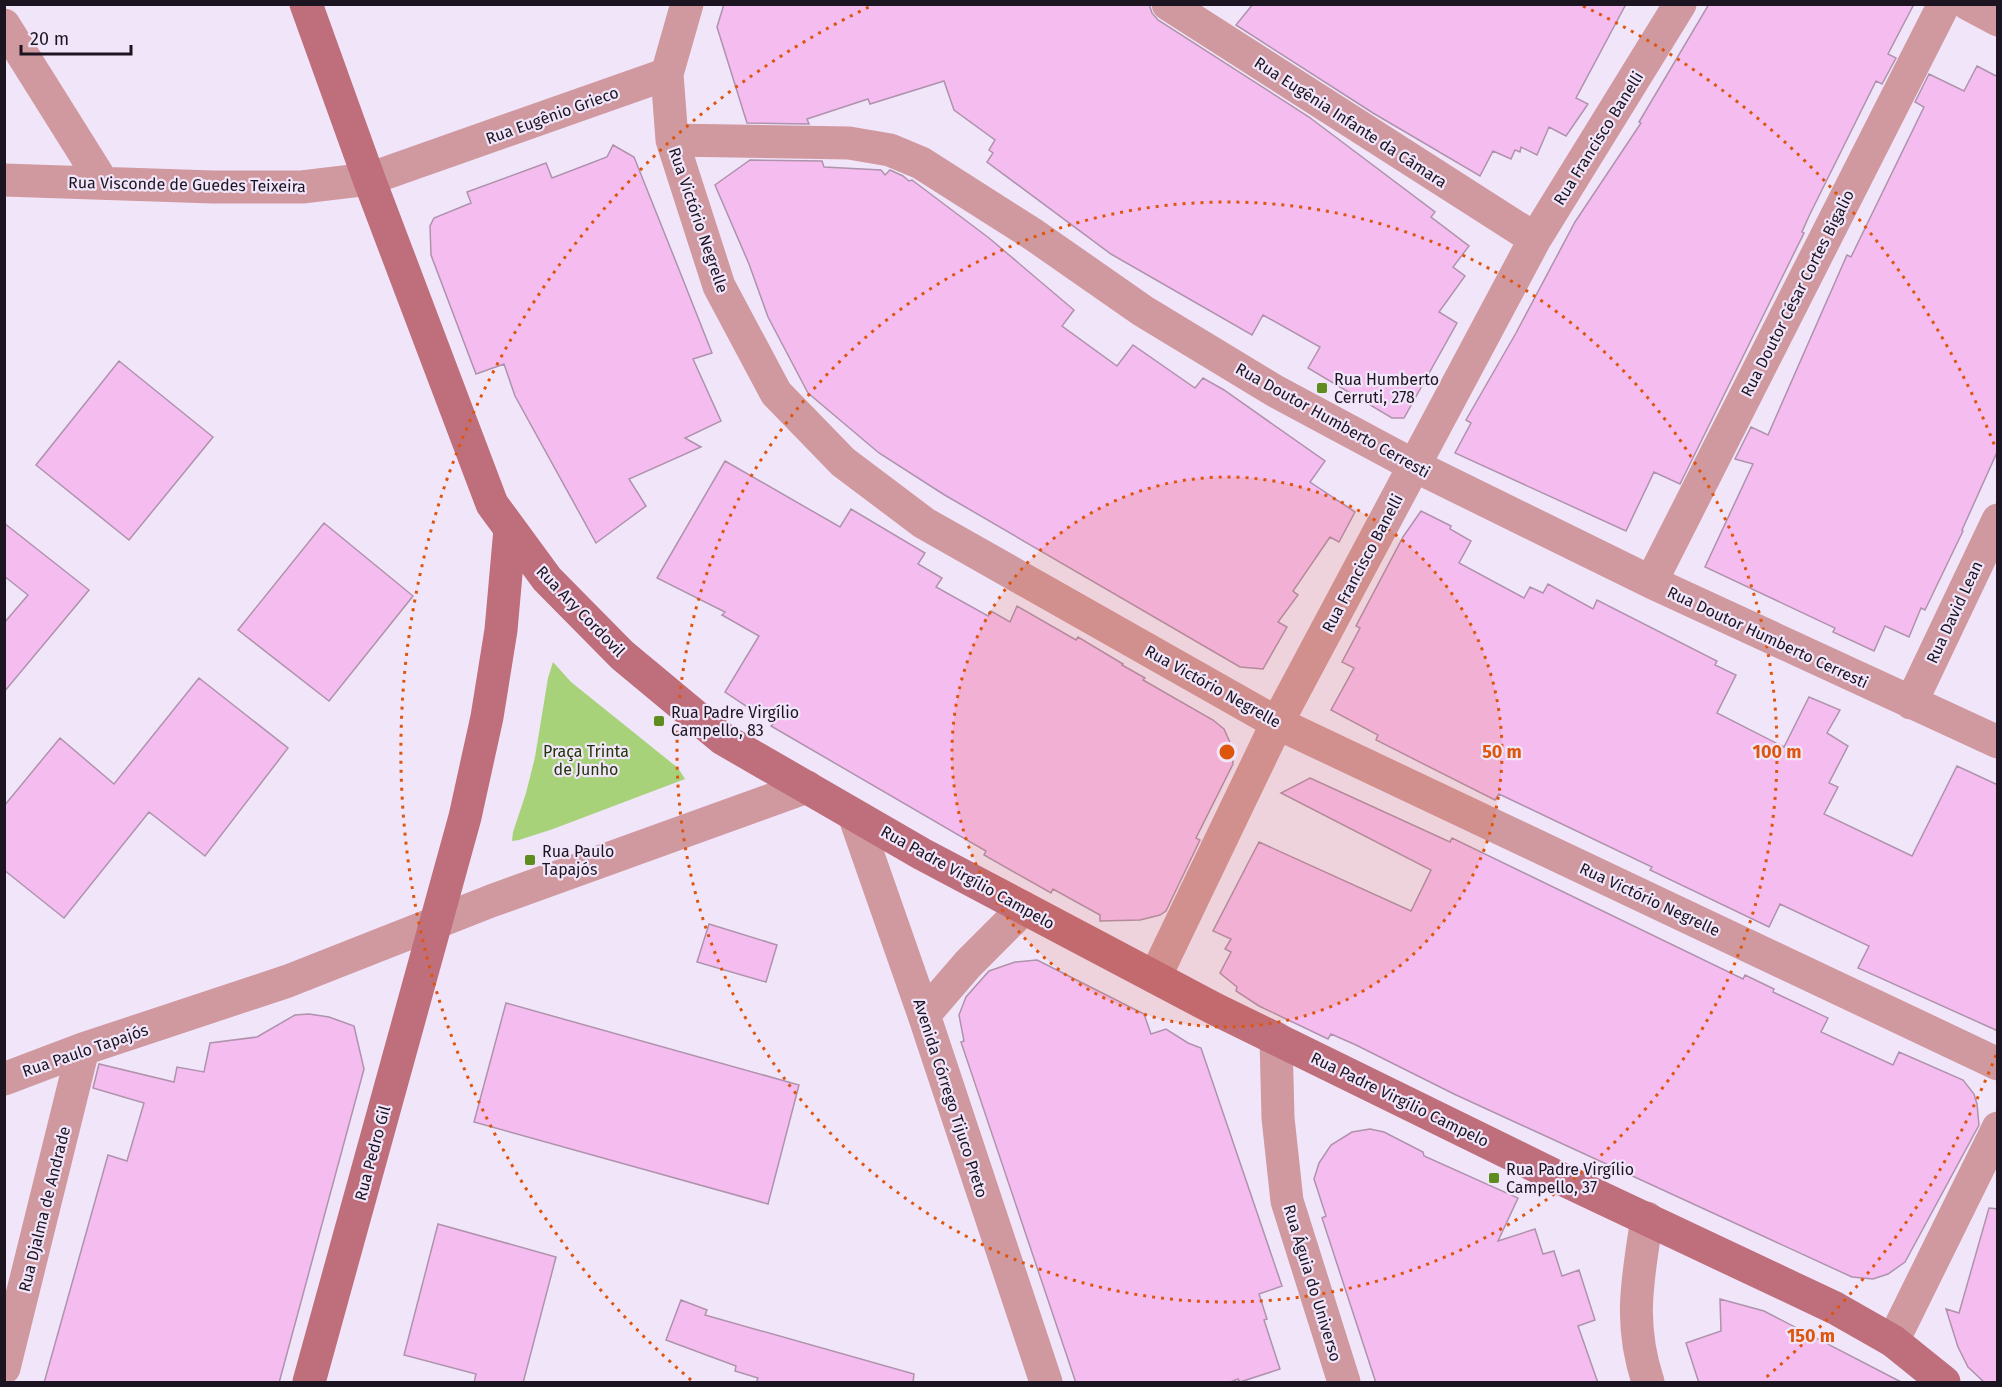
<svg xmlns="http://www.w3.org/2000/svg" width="2002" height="1387" font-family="'Fira Sans',sans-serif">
<rect width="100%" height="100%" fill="#f1e5fa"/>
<!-- green -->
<path fill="#a7d279" d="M553 662 571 682 678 768 685 779 553 829 519 840 512 841 513 832 526 793 535 757 548 678Z"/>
<!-- building -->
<path fill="#f5bdef" stroke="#af92ac" stroke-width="1.5" d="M724 4H1149L1152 13 1158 20 1309 117 1435 212 1431 217 1469 246 1453 267 1465 276 1439 312 1457 323 1404 418H1392L1308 368 1320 347 1263 315 1252 335 1111 254 987 162 993 153 989 150 995 140 954 110 944 81 870 104 868 99 807 119 809 124 747 123 717 27Z
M1253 4H1626L1576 98 1588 104 1566 136 1549 127 1537 155 1521 147 1520 152 1515 150 1511 159 1493 151 1480 176 1373 113 1236 25Z
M1709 4H1914L1888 54 1896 58 1882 84 1876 81 1809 216 1802 232 1804 233 1680 484 1654 472 1626 531 1455 453 1471 423 1466 420 1516 333 1575 222 1641 123 1639 122Z
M1977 66 1998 77V450L1962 530 1963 531 1925 610 1921 608 1909 637 1885 626 1874 651 1833 632 1835 628 1705 567 1753 464 1735 459 1751 427 1768 435 1847 255 1851 257 1924 107 1915 102 1929 74 1964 91Z
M613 145 634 157 678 267 712 353 693 359 721 421 685 438 701 447 629 479 646 506 596 543 515 396 504 364 476 374 431 255 430 226 434 218 471 203 467 192 546 163 552 178 607 157Z
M750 160 822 161 824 167 881 170 885 175 890 170 903 176 909 181 912 180 989 238 1074 310 1062 326 1117 366 1133 345 1195 388 1203 378 1224 390 1325 461 1310 482 1355 512 1339 542 1330 537 1293 591 1298 595 1278 622 1287 627 1263 669 1240 667 943 494 879 453 808 393 768 317 749 264 715 185Z
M119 361 213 437 129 540 36 465Z
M725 461 840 527 851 509 925 553 918 564 942 578 936 587 988 616 991 611 1010 622 1017 606 1076 640 1078 637 1123 664 1122 665 1145 678 1143 680 1213 720 1224 729 1232 747 1233 764 1196 838 1200 840 1166 911 1160 915 1140 920 1100 921V915L1053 889 1051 893 984 855 986 851 771 726 773 724 725 692 759 636 722 615 725 612 657 578Z
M1421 511 1451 526 1450 529 1471 541 1459 563 1524 598 1530 587 1543 593 1548 584 1593 609 1597 600 1717 661 1715 665 1736 675 1717 713 1784 747 1809 697 1840 710 1827 733 1848 746 1829 783 1838 787 1824 814 1912 856 1957 766 1998 785V1031L1858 968 1869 946 1780 904 1769 927 1650 870 1652 867 1499 794 1495 800 1376 740 1378 735 1331 710 1354 668 1342 662 1360 628 1356 626 1403 537Z
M4 523 89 590 4 692V623L28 595 4 576Z
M324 523 413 596 329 701 238 630Z
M199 678 288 748 205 856 149 812 64 918 4 870V806L60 738 114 784Z
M1310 778 1450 842 1452 838 1743 979 1745 975 1774 989 1773 992 1828 1018 1821 1032 1893 1065 1899 1052 1963 1080 1974 1094 1977 1104 1979 1125 1905 1262 1888 1274 1873 1279 1852 1277 1454 1094 1356 1045 1331 1034 1328 1039 1259 1006 1236 991 1237 987 1220 973 1231 952 1225 949 1231 939 1213 931 1259 842 1411 911 1431 870 1281 793Z
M709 924 777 945 766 982 697 962Z
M1037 960 1144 1014 1151 1034 1166 1029 1188 1043 1201 1048 1282 1286 1259 1294 1267 1319 1264 1320 1280 1369 1240 1382 1238 1379 1228 1383H1076L961 1042 964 1041 959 1015 966 997 989 971 1015 962Z
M506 1003 799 1085 768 1204 474 1122Z
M309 1014 329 1017 354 1026 364 1069 279 1383H44L108 1155 127 1161 144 1103 93 1088 99 1064 174 1082 177 1067 204 1072 210 1043 257 1037 295 1015Z
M1370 1129 1384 1132 1423 1152 1424 1156 1518 1198 1498 1241 1535 1229 1543 1254 1554 1251 1562 1276 1579 1270 1595 1320 1578 1326 1598 1383H1376L1322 1218 1326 1216 1314 1179 1319 1163 1331 1145 1352 1132Z
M1989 1208 1998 1209V1383H1985L1968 1367 1958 1347 1946 1309 1959 1313Z
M438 1224 556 1257 523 1383H474L476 1374 404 1355Z
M1720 1299 1764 1311 1903 1383H1699L1686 1343 1721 1331Z
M681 1300 707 1310 705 1315 914 1374 913 1383H756L758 1378 735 1371 736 1366 666 1340Z"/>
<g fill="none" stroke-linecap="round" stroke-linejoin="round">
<!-- street -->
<path stroke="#d0989f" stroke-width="33" d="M1168 4 1535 239
M1968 4 1998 20
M4 25 103 183
M667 74 672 140 719 286 776 393 843 462 924 523 1277 723 1998 1064
M672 140 849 143 890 150 921 163 1034 235 1143 311 1275 391 1413 465 1651 582 1998 742
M4 180 213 187H302L369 179 667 74 687 4
M1651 582 1944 4
M1911 703 1998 520
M854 815 924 1015 1046 1382
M1155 977 1277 723 1535 239 1680 4
M924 1015 968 964 1024 908
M1276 1038 1278 1118 1287 1201 1344 1382
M4 1079 83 1049 288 981 491 901 807 787
M1647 1218C1638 1279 1628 1321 1648 1382
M1893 1341 1998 1128
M4 1368 83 1049"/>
<!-- secondary -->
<path stroke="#bf6e7b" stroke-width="33" d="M306 4 369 179 492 504 547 579 622 655 723 739 922 854 1215 1009 1570 1183 1835 1308 1893 1341 1944 1382
M309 1382 465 817 487 717 501 630 510 529"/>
</g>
<!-- distance rings -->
<circle cx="1227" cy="752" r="275" fill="#de560d" fill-opacity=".12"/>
<g fill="none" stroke="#de560d" stroke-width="3" stroke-dasharray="3 6">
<circle cx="1227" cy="752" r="275"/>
<circle cx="1227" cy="752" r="550"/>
<path d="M1996 1055A826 826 0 0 1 1763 1380M691 1380A826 826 0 0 1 871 6M1583 6A826 826 0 0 1 1996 449"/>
</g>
<!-- markers -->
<g fill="#5f8c1f" stroke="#f1e5fa" stroke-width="2">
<rect x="1316" y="382" width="12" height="12" rx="3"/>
<rect x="653" y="715" width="12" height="12" rx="3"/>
<rect x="524" y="854" width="12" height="12" rx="3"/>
<rect x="1488" y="1172" width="12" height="12" rx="3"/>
</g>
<g text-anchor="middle" stroke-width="4.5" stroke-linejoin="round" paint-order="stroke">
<!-- street labels -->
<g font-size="16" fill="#1c1521" stroke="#f1e5fa">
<text transform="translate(552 115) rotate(-20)" y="6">Rua Eugênio Grieco</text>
<text transform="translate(1351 122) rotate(33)" y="6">Rua Eugênia Infante da Câmara</text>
<text transform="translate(1598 138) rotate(-58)" y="6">Rua Francisco Banelli</text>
<text transform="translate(187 184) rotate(1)" y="6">Rua Visconde de Guedes Teixeira</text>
<text transform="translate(699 220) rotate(71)" y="6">Rua Victório Negrelle</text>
<text transform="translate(1797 293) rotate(-63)" y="6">Rua Doutor César Cortes Bigalio</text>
<text transform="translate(1333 420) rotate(29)" y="6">Rua Doutor Humberto Cerresti</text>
<text transform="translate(1362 563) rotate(-62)" y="6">Rua Francisco Banelli</text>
<text transform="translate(581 611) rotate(46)" y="6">Rua Ary Cordovil</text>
<text transform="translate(1954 612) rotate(-65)" y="6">Rua David Lean</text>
<text transform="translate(1768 637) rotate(25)" y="6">Rua Doutor Humberto Cerresti</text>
<text transform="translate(1213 686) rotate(29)" y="6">Rua Victório Negrelle</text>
<text transform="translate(968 877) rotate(29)" y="6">Rua Padre Virgílio Campelo</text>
<text transform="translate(1650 899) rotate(25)" y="6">Rua Victório Negrelle</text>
<text transform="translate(85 1050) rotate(-19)" y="6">Rua Paulo Tapajós</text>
<text transform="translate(951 1098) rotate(72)" y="6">Avenida Córrego Tijuco Preto</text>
<text transform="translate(1400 1099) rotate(26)" y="6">Rua Padre Virgílio Campelo</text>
<text transform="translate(372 1153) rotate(-75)" y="6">Rua Pedro Gil</text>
<text transform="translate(44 1209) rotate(-76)" y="6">Rua Djalma de Andrade</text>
<text transform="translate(1313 1283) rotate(73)" y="6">Rua Águia do Universo</text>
</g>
<!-- poi labels -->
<g font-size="16" fill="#1c1521" stroke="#f1e5fa" text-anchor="start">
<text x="1334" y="385">Rua Humberto<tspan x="1334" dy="18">Cerruti, 278</tspan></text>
<text x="671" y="718">Rua Padre Virgílio<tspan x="671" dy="18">Campello, 83</tspan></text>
<text x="542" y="857">Rua Paulo<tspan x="542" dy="18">Tapajós</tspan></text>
<text x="1506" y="1175">Rua Padre Virgílio<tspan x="1506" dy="18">Campello, 37</tspan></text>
</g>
<!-- park labels -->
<g font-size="16" fill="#213507" stroke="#f1e5fa">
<text x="586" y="757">Praça Trinta<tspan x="586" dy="18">de Junho</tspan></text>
</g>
</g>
<circle cx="1227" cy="752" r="9" fill="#de560d" stroke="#f1e5fa" stroke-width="3"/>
<g font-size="18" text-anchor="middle" font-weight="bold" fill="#de560d" stroke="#f1e5fa" stroke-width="4.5" stroke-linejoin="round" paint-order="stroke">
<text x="1502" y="758">50 m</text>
<text x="1777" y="758">100 m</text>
<text x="1811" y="1342">150 m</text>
</g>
<!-- border -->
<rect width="2002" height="1387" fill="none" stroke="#1c1521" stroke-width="12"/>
<!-- scale -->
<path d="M21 45v9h110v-9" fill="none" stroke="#1c1521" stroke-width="3"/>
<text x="30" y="45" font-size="18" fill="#1c1521" stroke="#f1e5fa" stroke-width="4.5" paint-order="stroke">20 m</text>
</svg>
